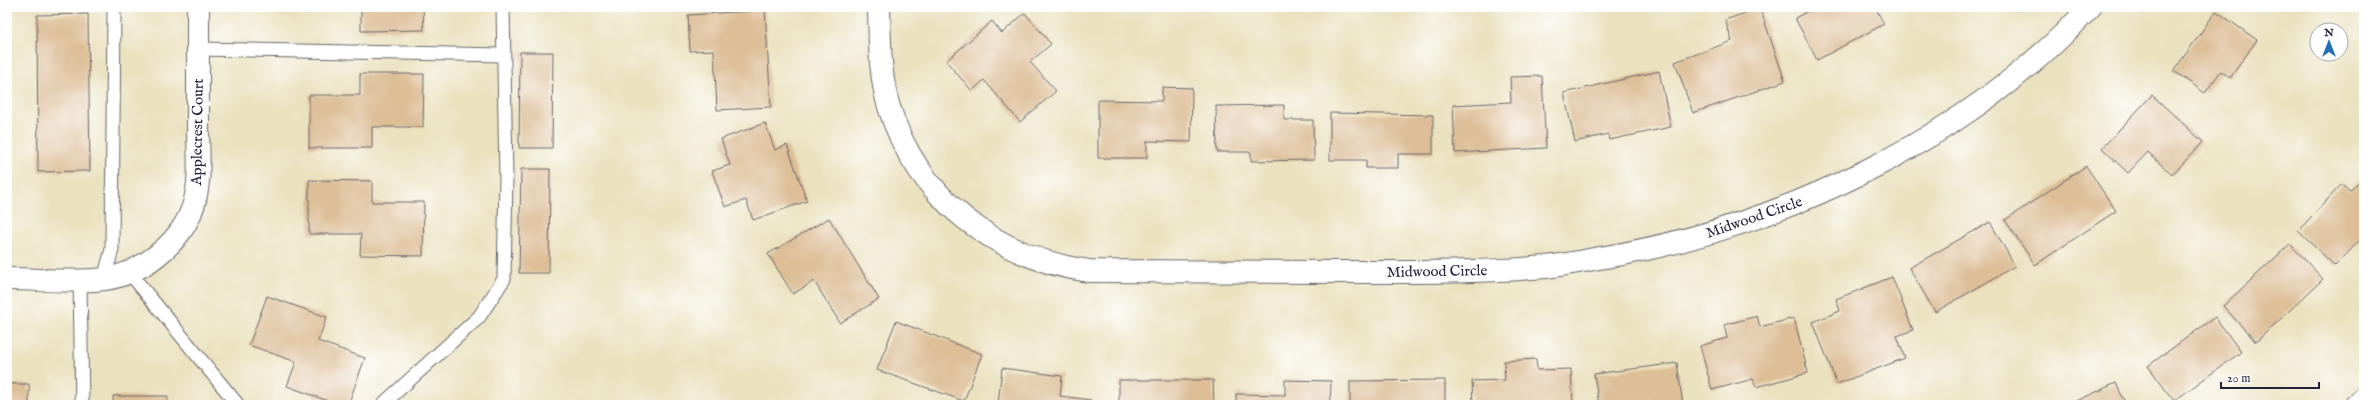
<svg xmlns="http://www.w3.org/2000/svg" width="2371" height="412" font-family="'IM FELL English',serif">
<rect width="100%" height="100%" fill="#fff"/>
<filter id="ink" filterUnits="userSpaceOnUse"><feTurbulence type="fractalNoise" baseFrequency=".025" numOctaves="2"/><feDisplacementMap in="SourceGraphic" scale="8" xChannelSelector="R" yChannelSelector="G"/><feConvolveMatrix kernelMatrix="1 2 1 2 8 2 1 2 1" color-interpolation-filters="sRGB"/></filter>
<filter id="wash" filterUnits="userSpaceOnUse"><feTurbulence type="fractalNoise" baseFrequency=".012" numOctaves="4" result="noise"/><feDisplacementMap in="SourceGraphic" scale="16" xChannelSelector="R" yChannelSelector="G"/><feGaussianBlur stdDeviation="0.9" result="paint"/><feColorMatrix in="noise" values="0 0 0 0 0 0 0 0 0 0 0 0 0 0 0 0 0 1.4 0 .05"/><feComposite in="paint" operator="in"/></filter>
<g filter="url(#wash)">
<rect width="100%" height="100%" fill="#eae1be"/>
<g id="blocks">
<!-- building -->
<path fill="#ddbe97" d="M309 7H423L424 30 361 31V9L309 10Z
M1815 7H1875L1884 24 1817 60 1795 18Z
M1760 8 1785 81 1693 113 1675 62 1732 41 1725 20Z
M765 10 771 107 717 110 714 50 690 51 688 15Z
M2216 11 2257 40 2230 78 2221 71 2205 93 2174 71Z
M1025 13 1051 44 1030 62 1056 91 1020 122 984 80 972 91 946 61 992 21 1002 33Z
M88 14 90 171 38 172 37 15Z
M520 52H553L552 148H519Z
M1659 71 1671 127 1609 140 1608 134 1575 142 1564 93Z
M360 74H424L423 127H372V148H309V95H360Z
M1542 76 1546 148 1455 153 1453 105 1511 102 1510 77Z
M1162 87 1192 88 1191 142 1147 141V158H1098V100L1162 101Z
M2152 95 2203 142 2172 175 2148 152 2128 173 2102 148Z
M1284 105V120H1313L1314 160 1251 161V152H1217L1216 106Z
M1330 113 1433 115V154H1398V168H1366V160H1330Z
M765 123 775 150 787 145 807 201 753 220 746 200 725 207 712 171 730 165 721 139Z
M2086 166 2116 211 2035 265 2005 220Z
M521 169H550L549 273H519Z
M2364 176V236L2335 266 2298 231 2342 184 2350 191Z
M309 180 372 181V202H424L423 256 360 255 361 234H309Z
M829 218 879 299 840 323 814 281 793 294 768 254Z
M1990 222 2015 266 1935 312 1909 268Z
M2290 244 2323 279 2256 342 2223 306Z
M1892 277 1913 330 1897 336 1905 358 1837 384 1813 322 1840 311 1836 299Z
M267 296 327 317 318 341 365 358 348 405H339L287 386 296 362 249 345Z
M1757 316 1760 327 1794 318 1808 373 1756 387 1753 379 1712 390 1700 346 1727 338 1724 325Z
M2215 317 2241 352 2174 401 2148 366Z
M896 321 982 354 964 401 877 370Z
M1536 359 1537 370 1571 369 1573 405H1473L1472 381 1505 380 1504 361Z
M1677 363 1683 405H1599L1594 374Z
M1002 368 1062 376 1060 396 1091 400V405H998Z
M1119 380H1213L1214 405H1119Z
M1285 380 1331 381 1330 405H1236V394L1285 395Z
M1445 380V405H1350V381Z
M2116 383 2126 405H2068Z
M7 384H29V405H7Z
M113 396H168V405H113Z"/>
</g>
</g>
<g filter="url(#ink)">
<use href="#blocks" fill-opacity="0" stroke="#686569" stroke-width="1"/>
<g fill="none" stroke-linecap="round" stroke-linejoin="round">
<defs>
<path id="lane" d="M198 49 503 55
M129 272 238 405
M80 279 82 405
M104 279 112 249 114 7
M382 405 479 317 504 279 506 178 503 7"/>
<path id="street" d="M879 7C880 40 879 74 889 107 917 198 996 258 1089 271 1170 271 1251 272 1331 272 1403 272 1475 273 1546 267 1564 265 1582 261 1600 258 1775 229 1968 140 2090 7
M7 279C39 279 72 283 104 279 139 275 178 245 191 212 202 186 198 155 198 128 198 88 198 47 198 7
M2356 405 2364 398"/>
</defs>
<!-- lane casing -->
<use href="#lane" stroke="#686569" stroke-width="15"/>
<!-- street casing -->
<use href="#street" stroke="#686569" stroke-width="24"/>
<!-- lane -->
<use href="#lane" stroke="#fff" stroke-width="13"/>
<!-- street -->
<use href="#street" stroke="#fff" stroke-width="22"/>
</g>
</g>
<g text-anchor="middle" stroke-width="3" stroke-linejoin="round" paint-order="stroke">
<!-- street labels -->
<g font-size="15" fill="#22223b" stroke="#fff">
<text transform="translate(197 132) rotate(-89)" y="5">Applecrest Court</text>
<text transform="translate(1754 217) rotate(-19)" y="5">Midwood Circle</text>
<text transform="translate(1437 271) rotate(-1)" y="5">Midwood Circle</text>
</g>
</g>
<!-- margin -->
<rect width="2371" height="412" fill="none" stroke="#fff" stroke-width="24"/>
<!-- north arrow -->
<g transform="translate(2329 42)"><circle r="19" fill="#ffffff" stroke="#a7a7b1"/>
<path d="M0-3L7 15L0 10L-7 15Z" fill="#1f6fb2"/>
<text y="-6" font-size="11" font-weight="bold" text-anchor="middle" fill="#22223b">N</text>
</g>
<!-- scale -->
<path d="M2221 382v6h98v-6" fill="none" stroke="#22223b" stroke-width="2"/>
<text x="2227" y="382" font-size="12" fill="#22223b" stroke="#ffffff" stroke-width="3" paint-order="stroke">20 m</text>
</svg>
